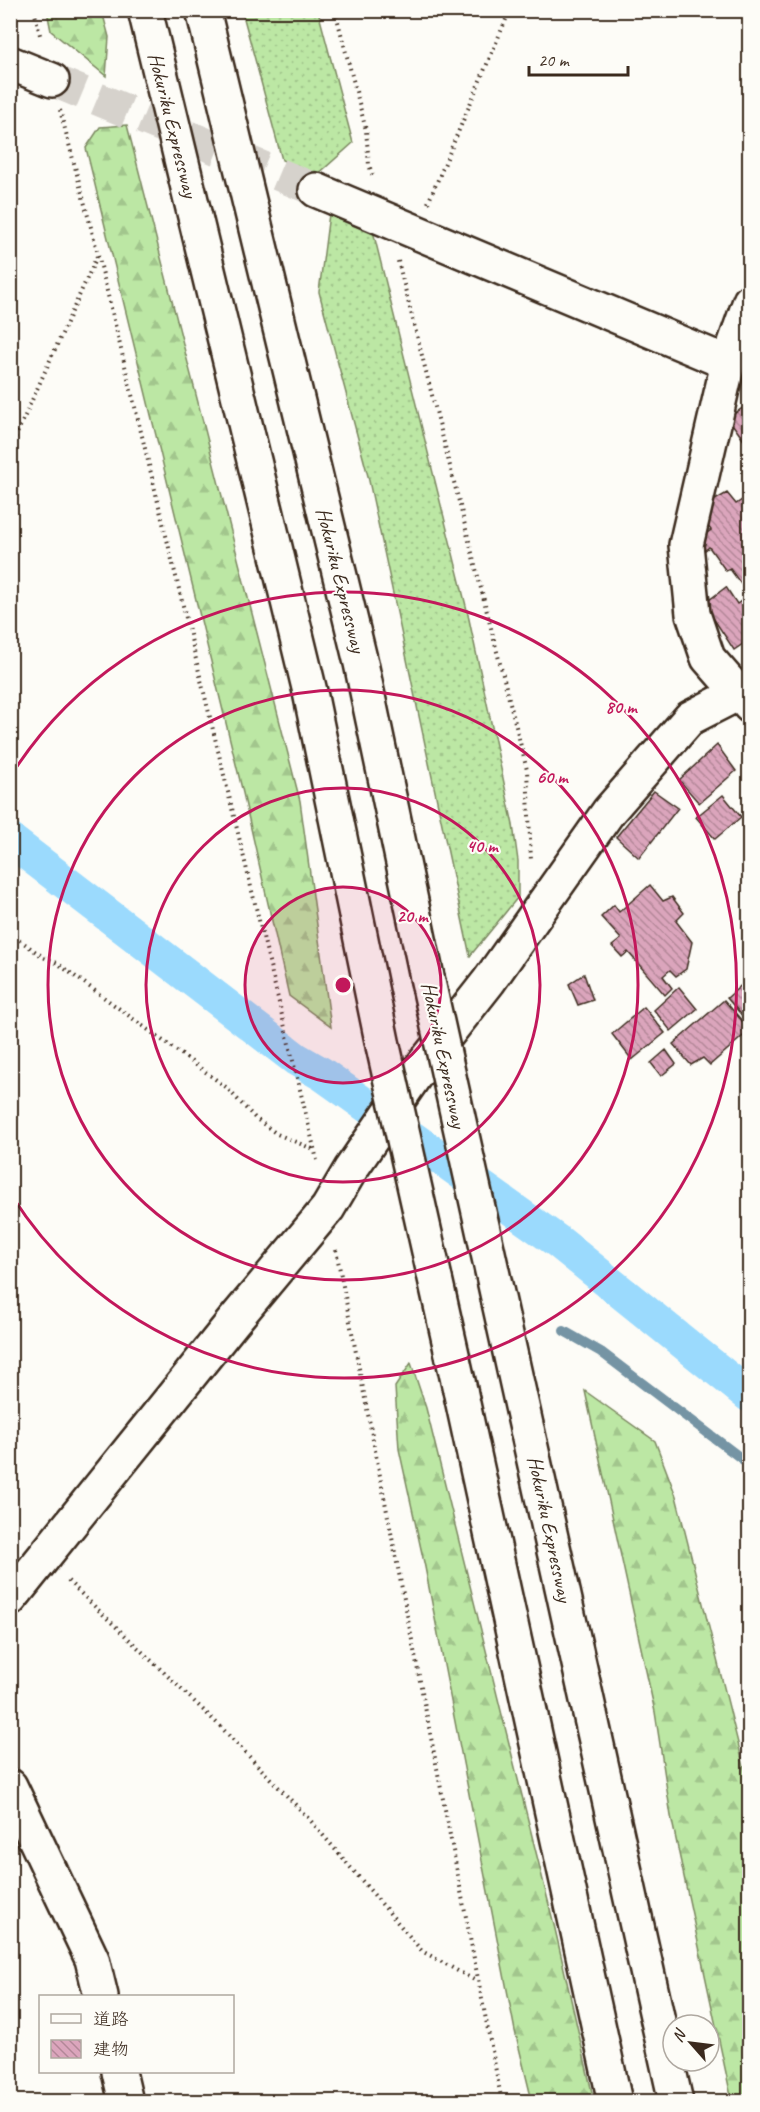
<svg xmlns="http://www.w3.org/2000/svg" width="760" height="2112" font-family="Caveat,'Klee One',sans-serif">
<defs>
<pattern id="grass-dots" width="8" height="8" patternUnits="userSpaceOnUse" patternTransform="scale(1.5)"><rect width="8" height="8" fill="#bce7a4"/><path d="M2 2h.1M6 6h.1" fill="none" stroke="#a2c68d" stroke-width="1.8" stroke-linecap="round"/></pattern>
<pattern id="forest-firs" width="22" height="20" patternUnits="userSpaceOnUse" patternTransform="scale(1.5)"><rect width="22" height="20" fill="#bce7a4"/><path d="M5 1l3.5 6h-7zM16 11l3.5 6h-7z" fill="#a2c68d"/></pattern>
<pattern id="building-back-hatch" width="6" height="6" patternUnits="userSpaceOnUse" patternTransform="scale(1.5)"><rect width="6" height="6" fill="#dba5bc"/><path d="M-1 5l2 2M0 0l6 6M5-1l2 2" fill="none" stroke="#b38798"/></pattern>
</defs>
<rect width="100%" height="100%" fill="#fdfcf7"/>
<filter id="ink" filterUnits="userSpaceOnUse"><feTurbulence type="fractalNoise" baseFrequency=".0167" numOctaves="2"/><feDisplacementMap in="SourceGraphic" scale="12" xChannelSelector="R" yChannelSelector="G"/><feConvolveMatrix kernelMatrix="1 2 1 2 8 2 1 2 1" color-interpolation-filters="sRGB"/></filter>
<g filter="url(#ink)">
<!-- grass -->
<path fill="url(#grass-dots)" stroke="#7c8861" stroke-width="1.5" d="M242 11H318L353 143 317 175 282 160Z
M329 214 373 231 467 610 513 825 518 861V897L470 956 368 476 319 292Z"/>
<!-- forest -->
<path fill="url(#forest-firs)" stroke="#7c8861" stroke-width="1.5" d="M47 11H102L109 37 106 76 51 31Z
M127 125 300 801 331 1027 289 996 243 793 86 148 100 127Z
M411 1363 426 1408 555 1929 594 2101H532L515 2031 425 1567 399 1449 395 1387Z
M585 1391 655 1441 676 1496 749 1787V2101H732L671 1816 655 1712Z"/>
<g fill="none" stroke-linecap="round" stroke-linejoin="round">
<!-- stream -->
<path stroke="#7594a4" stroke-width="10" d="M564 1331 601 1352 750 1465"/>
<!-- canal -->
<path stroke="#9bdafd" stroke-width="34" d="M10 840 296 1059 322 1074 560 1243 750 1396"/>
</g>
<!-- building -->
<path fill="url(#building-back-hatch)" stroke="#3b2a1e" stroke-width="1.5" d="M750 403V443L747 445 728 418Z
M727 493 736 504 742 500 750 511V639L734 650 704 604 726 587 737 604 749 595 730 569 726 571 709 547 703 552 696 541 711 530 702 518 712 511 708 504Z
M717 745 736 771 699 803 679 780Z
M654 791 678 808 639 858 616 837Z
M723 795 741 817 715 839 696 817Z
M650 885 663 901 672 897 684 913 676 921 692 942 686 969 676 976 670 970 663 976 672 988 665 995 628 952 622 957 612 946 621 939 601 917 614 905 619 912Z
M584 974 593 1000 578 1005 569 984Z
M747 980 750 1015 745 1019 727 998Z
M679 987 697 1009 671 1031 654 1010Z
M724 1000 750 1030 710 1065 703 1058 691 1065 673 1044Z
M644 1007 665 1033 632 1060 612 1034Z
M666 1050 676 1064 661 1076 651 1063Z"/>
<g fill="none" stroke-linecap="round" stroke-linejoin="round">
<!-- street-tunnel -->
<path stroke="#d6d2cc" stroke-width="33" stroke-dasharray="33 16" stroke-linecap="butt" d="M52 80 316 190"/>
<defs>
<path id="street" d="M10 63 52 80
M316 190 728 363
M750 301 728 363 686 545 693 614 708 658 750 706
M10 1599 232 1323 328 1208 351 1169 416 1074 489 981 609 811 690 718 737 694 750 691
M10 1786 92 1959 101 1996
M119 2072 126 2102"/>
<path id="highway" d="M145 10 310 692 383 1046
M203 10 361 663 427 977
M460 1390 615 2102
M527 1429 676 2102"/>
</defs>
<!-- street casing -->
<use href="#street" stroke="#3b2a1e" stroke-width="38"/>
<!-- highway casing -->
<use href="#highway" stroke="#3b2a1e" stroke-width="38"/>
<!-- path -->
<path stroke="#3b2a1e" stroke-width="4" stroke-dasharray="1.5 4.5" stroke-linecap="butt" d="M34 10 41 39
M335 10 366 130 369 165 374 179
M60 110 98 254 317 1160
M428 203 510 10
M398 261 527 770 531 861
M10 449 98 254
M10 933 43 957 57 963 226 1087 255 1118 277 1134 315 1150
M336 1250 502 2102
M68 1581 221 1727 310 1820 422 1951 476 1981"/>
<!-- street -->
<use href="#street" stroke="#fdfcf7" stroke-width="33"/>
<!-- highway -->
<use href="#highway" stroke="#fdfcf7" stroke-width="33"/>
<defs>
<path id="highway-bridge" d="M427 977 527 1429
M383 1046 460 1390"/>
</defs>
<!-- highway-bridge casing -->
<use href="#highway-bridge" stroke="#3b2a1e" stroke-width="38" stroke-linecap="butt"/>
<!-- highway-bridge -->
<use href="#highway-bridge" stroke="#fdfcf7" stroke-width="33"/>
</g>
</g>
<!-- distance rings -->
<circle cx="343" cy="985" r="98" fill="#c2185b" fill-opacity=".12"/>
<g fill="none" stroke="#c2185b" stroke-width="3">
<circle cx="343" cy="985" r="98"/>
<circle cx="343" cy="985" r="197"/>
<circle cx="343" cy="985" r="295"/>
<path d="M12 774A393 393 0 1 1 12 1196"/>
</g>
<g text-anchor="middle" stroke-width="4.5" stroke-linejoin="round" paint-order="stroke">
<!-- street labels -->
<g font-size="21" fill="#3b2a1e" stroke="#fdfcf7">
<text transform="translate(173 125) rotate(76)" y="7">Hokuriku Expressway</text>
<text transform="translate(341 580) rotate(76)" y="7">Hokuriku Expressway</text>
<text transform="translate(444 1055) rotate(78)" y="7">Hokuriku Expressway</text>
<text transform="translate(550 1529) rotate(78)" y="7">Hokuriku Expressway</text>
</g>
</g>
<circle cx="343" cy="985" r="9" fill="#c2185b" stroke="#fdfcf7" stroke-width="3"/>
<g font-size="18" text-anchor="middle" font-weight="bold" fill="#c2185b" stroke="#fdfcf7" stroke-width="4.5" stroke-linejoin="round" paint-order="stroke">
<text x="621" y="713">80 m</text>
<text x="552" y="783">60 m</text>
<text x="482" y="852">40 m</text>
<text x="412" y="922">20 m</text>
</g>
<!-- margin -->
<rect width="760" height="2112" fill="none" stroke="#fdfcf7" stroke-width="36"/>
<rect x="18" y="18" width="724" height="2076" fill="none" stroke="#3b2a1e" stroke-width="2" filter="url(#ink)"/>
<!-- legend -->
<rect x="39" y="1995" width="195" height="78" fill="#fdfcf7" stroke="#afa8a0" stroke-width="1.5"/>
<rect x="51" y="2014" width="30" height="9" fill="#fdfcf7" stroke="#afa8a0" stroke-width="1.5"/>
<text x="93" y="2025" font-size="18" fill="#3b2a1e">道路</text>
<rect x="51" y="2040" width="30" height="18" fill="url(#building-back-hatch)" stroke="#afa8a0" stroke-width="1.5"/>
<text x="93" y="2055" font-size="18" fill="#3b2a1e">建物</text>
<!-- north arrow -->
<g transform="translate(691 2043) rotate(298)"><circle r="28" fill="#fdfcf7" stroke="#afa8a0" stroke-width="1.5"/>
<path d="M0-4.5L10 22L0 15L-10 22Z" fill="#3b2a1e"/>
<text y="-9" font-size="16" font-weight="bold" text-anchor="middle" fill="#3b2a1e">N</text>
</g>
<!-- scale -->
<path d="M529 66v9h99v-9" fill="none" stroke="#3b2a1e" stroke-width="3"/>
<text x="538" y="66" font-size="18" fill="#3b2a1e" stroke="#fdfcf7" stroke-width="4.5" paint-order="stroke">20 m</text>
</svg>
